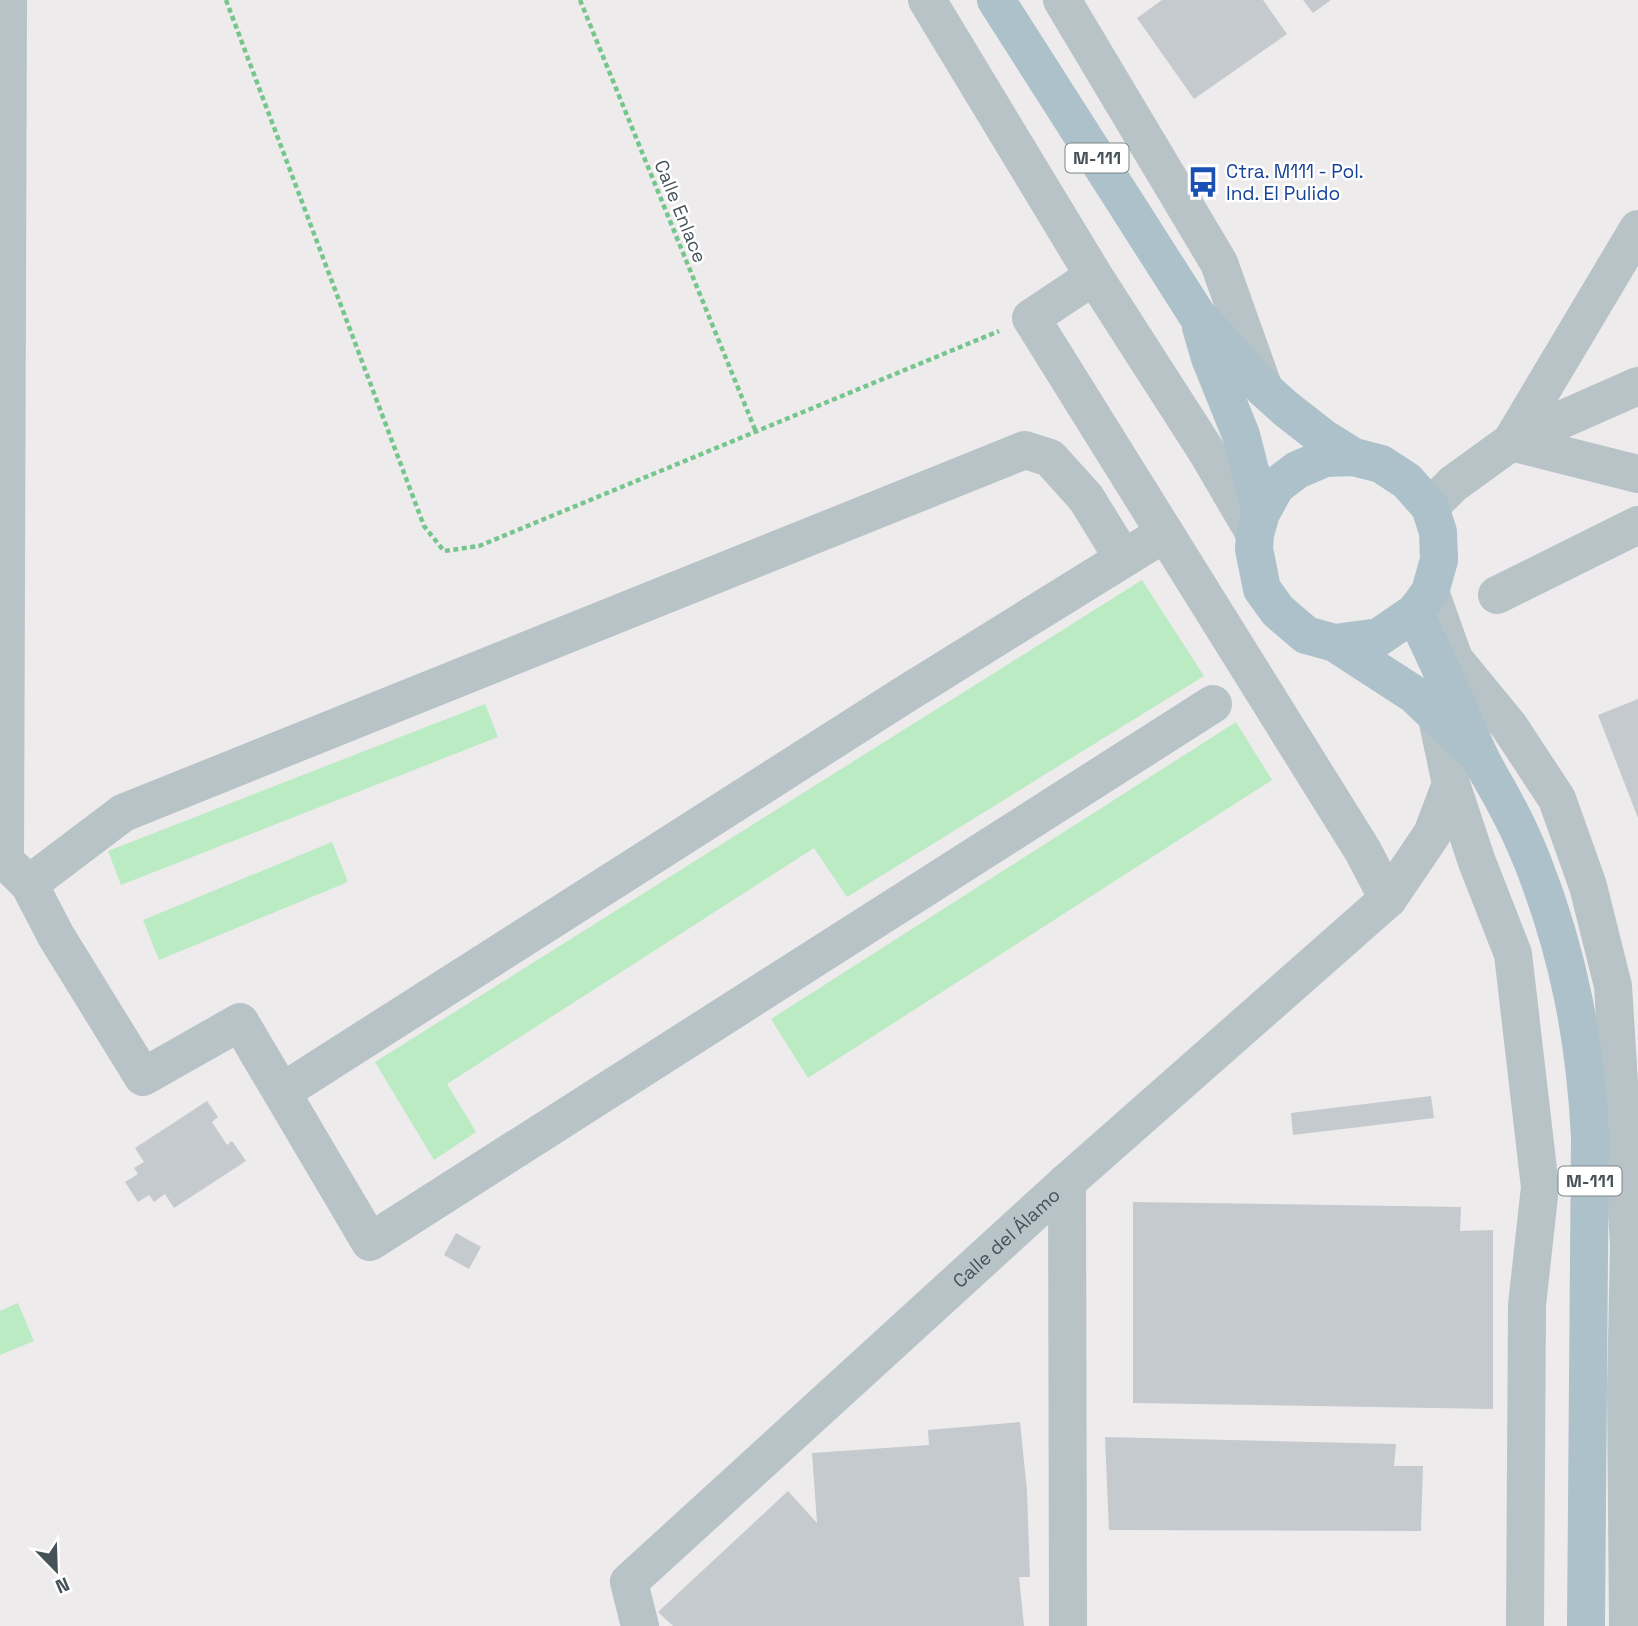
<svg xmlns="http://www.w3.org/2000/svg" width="1638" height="1626" font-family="'Space Grotesk',sans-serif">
<rect width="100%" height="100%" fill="#eeebec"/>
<!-- green -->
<path fill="#bbebc3" d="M1142 580 1204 676 847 897 814 848 447 1084 476 1132 434 1160 375 1062Z
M485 704 498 737 121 885 108 851Z
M1236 722 1272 780 808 1078 771 1019Z
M332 842 348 882 159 960 143 920Z
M18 1303 34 1341 0 1355V1311Z"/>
<!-- building -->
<path fill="#c5cace" d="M1162 0H1263L1287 34 1194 99 1137 18Z
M1303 0H1331L1313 13Z
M1638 699V818L1598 715Z
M1431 1096 1434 1118 1293 1135 1291 1113Z
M207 1101 218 1117 212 1122 227 1145 232 1141 246 1161 174 1208 165 1194 154 1202 149 1195 138 1202 125 1182 138 1174 134 1168 144 1162 135 1148Z
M1133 1202 1461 1207 1460 1231 1493 1230V1409L1133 1403Z
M456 1233 481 1247 469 1269 444 1255Z
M1020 1422 1027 1491 1030 1577H1019L1024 1626H673L658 1612 788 1491 817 1523 812 1453 929 1445 928 1430Z
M1105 1437 1396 1444 1394 1466H1423L1421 1531 1109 1530Z"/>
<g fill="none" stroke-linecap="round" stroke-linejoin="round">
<!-- path -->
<path stroke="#75c68d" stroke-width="4.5" stroke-dasharray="5 3.5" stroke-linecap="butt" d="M226 0 424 526 444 551 479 546 999 331
M580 0 756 432"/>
<!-- minor -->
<g stroke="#b7c3c7" stroke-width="38">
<path d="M8 0 5 861 29 884 123 813 1025 450 1050 458 1086 498 1123 558"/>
<path d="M927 0 1094 276 1207 452 1255 534"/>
<path d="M1062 0 1219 263 1264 389"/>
<path d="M1638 229 1511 442 1638 386"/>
<path d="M1094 276 1031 318 1363 851 1388 899"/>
<path d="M1430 507 1453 484 1511 442 1638 474"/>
<path d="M1430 592 1454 659 1509 726 1557 799 1588 886 1613 986 1629 1244 1626 1391 1628 1626"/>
<path d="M1497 595 1638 525"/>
<path d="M1437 718 1451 784 1477 862 1513 954 1540 1187 1527 1305 1525 1626"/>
<path d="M29 884 56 936 143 1077 240 1022 370 1242 1213 704"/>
<path d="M282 1092 904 695 1165 533"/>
<path d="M1067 1182 1068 1626"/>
<path id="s1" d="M640 1626 629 1582 1067 1182 1388 899 1432 834 1451 784"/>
</g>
<!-- major -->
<path stroke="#acc1c9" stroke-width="38" d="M996 0 1197 315 1264 389 1285 408 1322 437 1354 457 1381 464 1407 481 1430 507 1438 532 1439 560 1430 592 1422 603 1414 613 1379 637 1335 643
M1201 327 1210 358 1241 435 1261 513
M1354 457 1325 458 1297 470 1276 486 1261 513 1255 534 1254 549 1262 589 1278 611 1306 635 1335 643 1415 695 1470 748
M1414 613C1438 659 1457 707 1478 753 1486 771 1497 787 1506 805 1516 823 1525 843 1533 863 1569 955 1585 1039 1590 1137L1586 1626"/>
</g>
<!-- icons -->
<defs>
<symbol id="bus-bare" viewBox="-9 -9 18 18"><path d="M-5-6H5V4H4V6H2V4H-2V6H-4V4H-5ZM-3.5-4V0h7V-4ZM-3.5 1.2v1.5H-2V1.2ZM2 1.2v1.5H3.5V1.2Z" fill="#1a4fb4" stroke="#fff" stroke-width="2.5" paint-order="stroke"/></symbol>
</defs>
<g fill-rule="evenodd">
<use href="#bus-bare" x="1181" y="160" width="44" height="44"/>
</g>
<g text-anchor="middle" stroke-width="5" stroke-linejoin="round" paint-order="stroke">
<!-- shield labels -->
<g fill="#fff" stroke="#7d8689" stroke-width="2">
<rect x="1065.5" y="143.5" width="63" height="29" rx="5"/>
<rect x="1558.5" y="1166.5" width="63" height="29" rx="5"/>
</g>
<g font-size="18" font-weight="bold" fill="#455257">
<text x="1097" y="164">M-111</text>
<text x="1590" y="1187">M-111</text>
</g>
<!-- transit labels -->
<g font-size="19" fill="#164399" stroke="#fff" text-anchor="start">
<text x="1226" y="178">Ctra. M111 - Pol.<tspan x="1226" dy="22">Ind. El Pulido</tspan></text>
</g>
<!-- street labels -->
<g font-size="19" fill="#455257" stroke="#fff">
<text transform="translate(681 211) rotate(68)" y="7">Calle Enlace</text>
<text dy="7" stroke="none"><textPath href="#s1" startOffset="556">Calle del Álamo</textPath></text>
</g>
</g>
<!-- north arrow -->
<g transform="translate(56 1570) rotate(157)" stroke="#ffffff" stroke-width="5" paint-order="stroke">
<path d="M0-5L12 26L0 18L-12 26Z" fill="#455257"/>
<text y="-10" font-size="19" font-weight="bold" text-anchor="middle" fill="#455257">N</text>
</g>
</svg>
